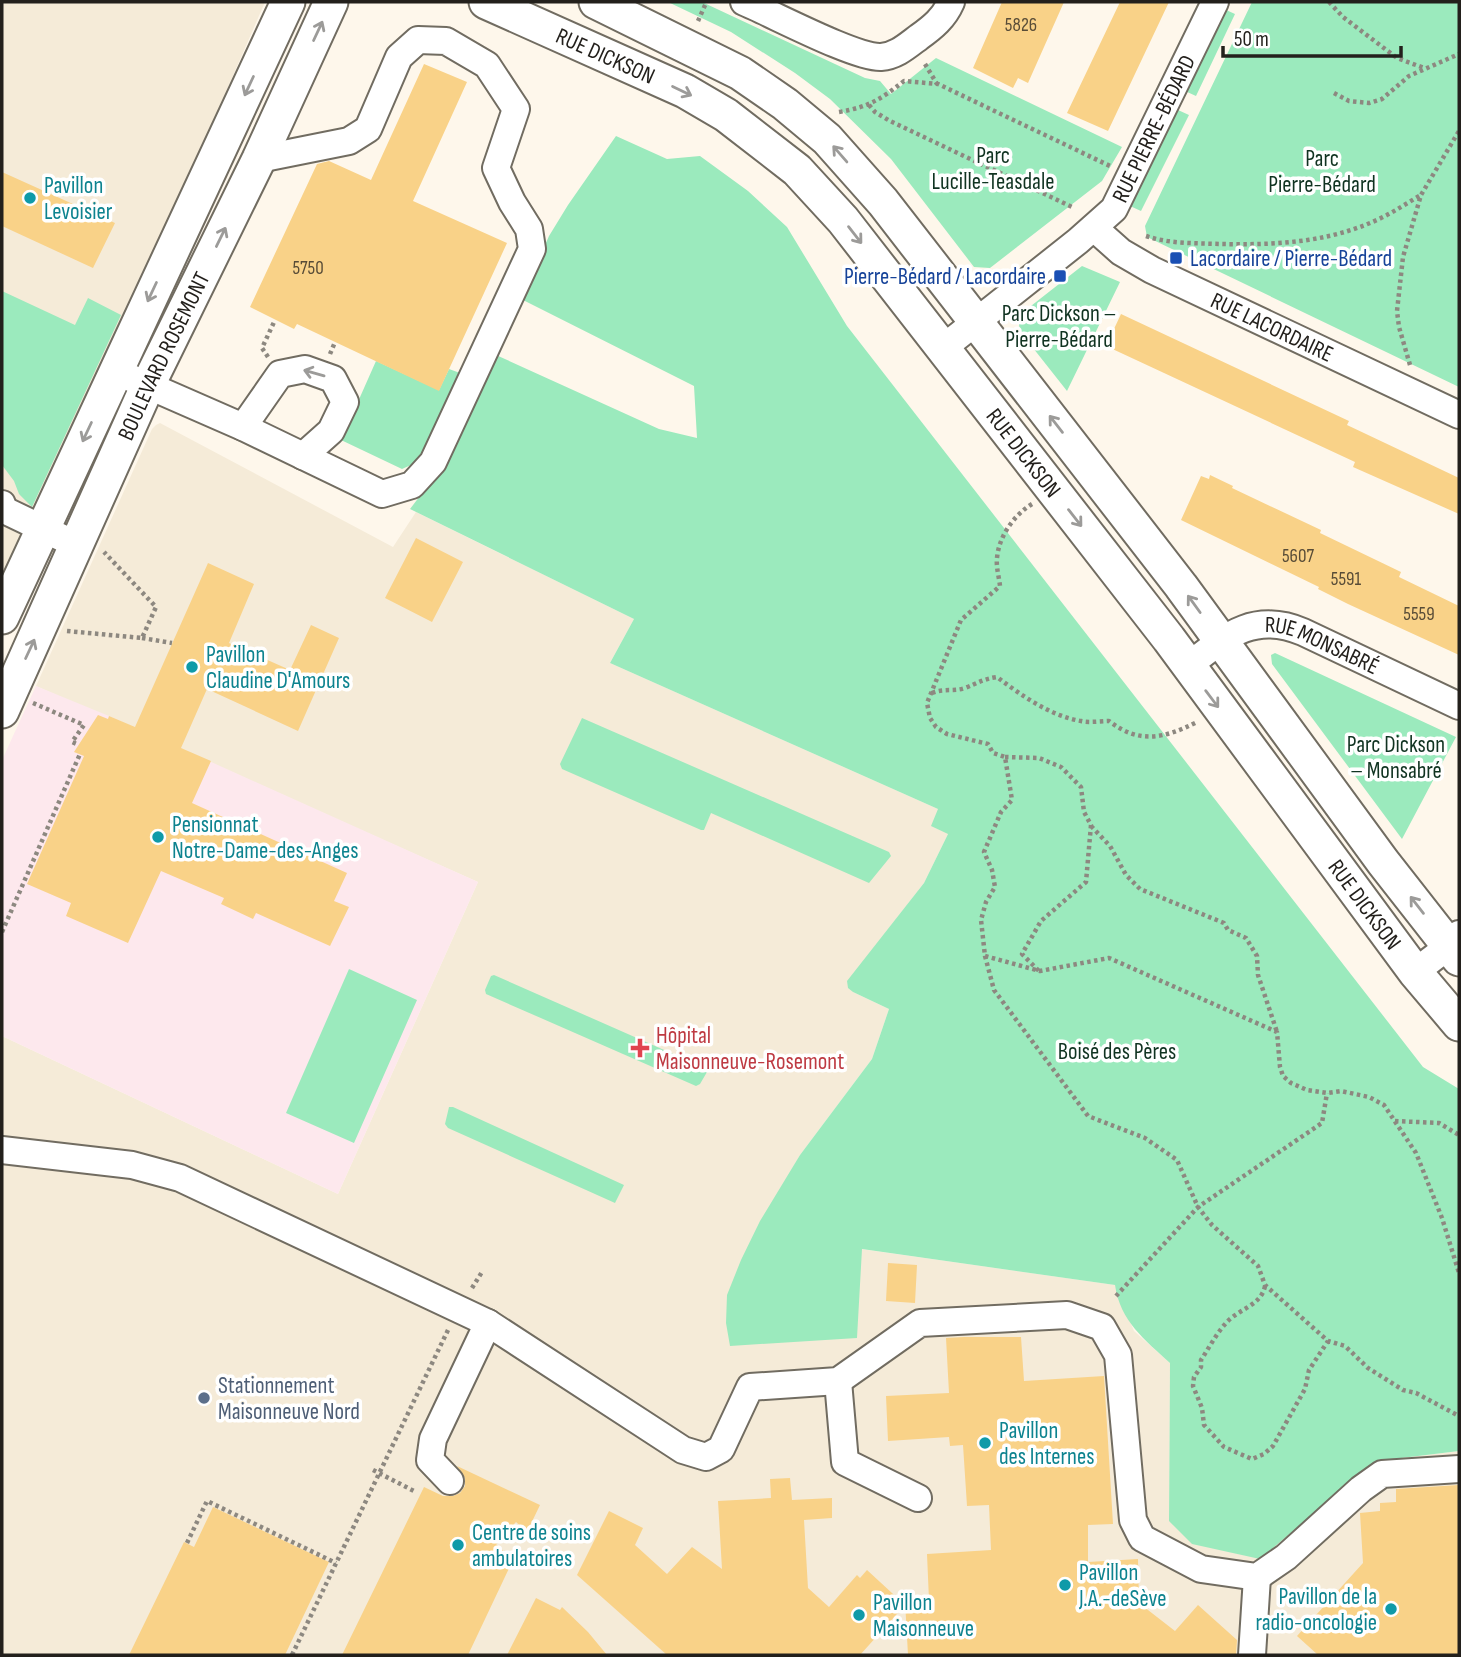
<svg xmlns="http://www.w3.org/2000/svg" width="1461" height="1657" font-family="'Sofia Sans Condensed',sans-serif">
<rect width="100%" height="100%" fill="#fef7eb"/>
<!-- built -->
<path fill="#f5ebd8" d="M2 2H265L2 607Z
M160 423 393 547 416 512 634 619 610 663 938 809 948 834 924 883 848 981 853 992 889 1009 872 1059 800 1155 784 1183 861 1249 1115 1285 1134 1331 1170 1363 1169 1521 1359 1475 1385 1460 1459 1451V1655H2V1036L338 1194 478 882 36 686 152 429 156 425Z"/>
<!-- education -->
<path fill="#fde8ed" d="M36 686 109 716 478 882 338 1194 2 1036V760Z"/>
<!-- green -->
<path fill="#9beabd" d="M668 2H702L865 78 880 81 891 94 936 58 1122 147 1102 181 990 268 974 267 891 159 830 99 795 73 731 32Z
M1252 2H1459V387L1147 237 1145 226Z
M1224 9 1235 14 1196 96 1185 91Z
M1178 110 1189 115 1141 211 1130 206Z
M616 136 667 159 700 156 748 191 787 227 847 326 1423 1067 1459 1089V1451L1385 1460 1359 1475 1260 1559 1192 1544 1169 1521 1170 1363C1145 1340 1120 1321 1115 1285L862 1249 857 1338 730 1346 726 1323 727 1295 741 1260 760 1221 800 1155 872 1059 889 1009 853 992 848 988 847 981 924 883 948 834 931 826 938 809 610 663 634 619 410 509 442 467 496 355 659 429 697 438 694 386 521 299 549 236 568 205Z
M1082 266 1120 282 1067 391 1022 334C1018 326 1018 321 1022 313Z
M2 291 75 325 88 298 121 315 32 507 19 494 14 481 2 465Z
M376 361 439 390 449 369 460 373 420 456 411 465 402 469 341 440Z
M1275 653 1456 737 1402 839 1272 664 1271 655Z
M582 718 889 852 891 856 869 883 711 813 704 830H701L562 769 560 764Z
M349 969 417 1000 354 1143 286 1113Z
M494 975 705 1068 707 1072 700 1084 696 1086 486 994 485 990 491 976Z
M449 1107H453L624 1185 615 1203 448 1128 445 1124Z"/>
<!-- building -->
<path fill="#f9d288" d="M1002 2H1064L1028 83 1018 78 1013 88 973 68Z
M1120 2H1169L1108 131 1067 113Z
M424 64 467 82 413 201 507 243 439 391 297 324 294 329 250 307 317 164 329 161 371 180Z
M2 172 115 223 93 268 2 226Z
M1121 314 1349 421 1347 425 1459 478V514L1353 467 1355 462 1106 346Z
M1210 475 1233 486 1232 488 1321 530 1320 533 1401 572 1399 577 1459 606V655L1348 604 1318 589 1319 587 1181 520 1201 476 1209 479Z
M416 538 463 562 432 622 385 598Z
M208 563 254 584 229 643 290 670 311 625 339 638 298 731 207 689 181 748 211 761 192 803 347 873 334 901 349 907 330 946 256 913 253 919 221 904 224 898 161 871 128 943 66 916 71 903 27 884 84 756 74 752 98 715 108 719 109 716 135 727Z
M888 1263 917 1265 915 1303 886 1301Z
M964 1337H1021L1024 1381 1104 1376 1113 1524 1088 1525V1562L1138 1559 1139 1603 1175 1631 1198 1605 1237 1640 1236 1655H908L905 1601 929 1600 927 1554 991 1550 989 1505 967 1506 963 1445 950 1446 949 1437 888 1441 886 1396 949 1393 946 1338Z
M457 1466 540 1505 527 1532 516 1522 496 1544 513 1560 468 1655H342L424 1487 443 1496H453L460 1493 465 1486V1478Z
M790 1478 792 1500 832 1498V1518L804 1520 808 1588 829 1607 857 1575 860 1578 867 1570 905 1605 860 1655H667L577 1575 609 1511 643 1528 635 1545 667 1574 692 1547 722 1569 718 1501 771 1498 770 1479Z
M1459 1485V1655H1318L1297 1636 1363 1563 1360 1513 1380 1511V1503L1396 1502V1489Z
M213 1507 329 1562 285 1655H129L184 1542 194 1547Z
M536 1598 560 1610 562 1607 588 1632 607 1655H507Z"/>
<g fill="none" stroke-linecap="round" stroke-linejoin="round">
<defs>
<g id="minor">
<path d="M744 2C773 14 855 58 881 57 896 56 907 46 919 37 933 27 944 18 951 2"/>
<path id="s1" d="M1094 228 1121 252 1152 270 1459 415"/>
<path id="s2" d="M943 348 1078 241 1114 209 1215 2"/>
<path d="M131 378 243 427 382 494 412 485 433 462 532 249 529 229 512 202 496 168 516 109 487 65 446 41 418 40 399 57 368 129 349 141 259 159"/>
<path d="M243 427 280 374 305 369 333 379 345 402 331 431 303 456"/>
<path d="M2 504 4 510 77 545"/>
<path id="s3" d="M1188 666C1226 636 1254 611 1303 632L1459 706"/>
<path d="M1415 972 1449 946 1459 934"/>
<path d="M2 1150 132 1165 180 1178 488 1323 683 1450 706 1457 721 1449 750 1387 838 1381 920 1323 1067 1315 1102 1327 1118 1355 1133 1520 1142 1538 1201 1569 1257 1577 1286 1557 1361 1489 1382 1474 1459 1469"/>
<path d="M838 1381 845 1462 918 1498"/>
<path d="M450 1481 430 1460 433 1439 488 1323"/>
<path d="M1252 1655 1257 1577"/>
</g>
<g id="major">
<path id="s4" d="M486 2 685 91 726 115 797 170 843 220 1169 639 1415 972 1459 1024"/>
<path d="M596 2 740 73 785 104 827 139 883 202 1181 586 1383 862 1459 959"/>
<path d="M2 617 288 2"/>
<path id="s5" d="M2 711 147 387 259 159 331 2"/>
</g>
</defs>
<!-- minor casing -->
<use href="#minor" stroke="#716c61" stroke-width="30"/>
<!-- major casing -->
<use href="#major" stroke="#716c61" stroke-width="37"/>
<!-- path -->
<path stroke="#8d8880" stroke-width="4.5" stroke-dasharray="3.5 3.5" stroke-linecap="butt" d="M1329 2 1343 17 1397 58 1424 68
M698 21 706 3
M925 64 937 84
M1334 93 1349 101 1369 103 1382 99 1409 76 1459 54
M869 105 875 112 890 121 1072 207
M839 112C869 107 881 99 904 81L938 84 1110 166
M1146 236C1170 244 1195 243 1220 244 1275 245 1328 243 1379 219 1394 212 1407 203 1421 195
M330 354 335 342
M268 357 262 348 275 320
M1410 365 1399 327 1397 311 1403 257 1421 195 1459 131
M1032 504C1014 515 999 536 997 558 996 567 999 577 1000 586L961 620 927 703 930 718 936 727 947 734 988 744 993 753 1005 757 1012 800 1001 812 984 852 992 870 995 887 986 902 981 920 985 956 994 990 1088 1116 1145 1138 1177 1160 1198 1207 1212 1225 1258 1266 1265 1285 1328 1341 1345 1346 1368 1368 1403 1390 1416 1393 1459 1416
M67 631 142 638 156 607 104 552
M142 638 172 643
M932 693C943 688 954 692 965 688 978 683 983 679 997 677 1021 695 1050 716 1081 721 1090 723 1100 721 1109 721 1139 744 1163 739 1197 722
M33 703 84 725 72 742 79 745
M1005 757 1039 758 1061 767 1081 787 1084 812 1091 825 1086 882 1041 921 1022 954 1039 971
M1091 826 1110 846 1126 875 1140 889 1224 923 1228 930 1246 938 1257 956 1258 975 1277 1032
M2 932 80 754
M985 956 1040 971 1109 958 1277 1032 1280 1067 1283 1076 1291 1083 1307 1090 1327 1093 1341 1091 1369 1097 1384 1105 1416 1153 1442 1218 1459 1273
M1395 1121 1439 1123 1459 1135
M1265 1286C1261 1306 1238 1309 1226 1323 1216 1334 1209 1348 1201 1360V1367L1194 1377 1193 1386 1202 1408 1204 1425 1224 1447 1252 1459 1264 1454 1273 1446 1305 1389 1309 1370 1328 1341
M472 1288 482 1272
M1116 1296 1198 1207 1322 1123 1327 1093
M373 1470 416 1492
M187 1543 207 1501 336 1563
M292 1655 448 1330 446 1329"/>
<!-- minor -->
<use href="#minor" stroke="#fff" stroke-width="26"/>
<!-- major -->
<use href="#major" stroke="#fff" stroke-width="33"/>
</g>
<!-- one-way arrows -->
<defs><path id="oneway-shaft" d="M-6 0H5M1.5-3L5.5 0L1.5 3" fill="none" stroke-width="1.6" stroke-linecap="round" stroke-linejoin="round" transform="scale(1.75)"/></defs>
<g stroke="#9c9b99">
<use href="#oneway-shaft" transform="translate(318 31) rotate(-65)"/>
<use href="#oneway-shaft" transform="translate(249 86) rotate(115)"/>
<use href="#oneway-shaft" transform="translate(682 91) rotate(26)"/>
<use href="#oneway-shaft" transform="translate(840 154) rotate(-131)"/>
<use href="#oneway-shaft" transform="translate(855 235) rotate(52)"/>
<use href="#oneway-shaft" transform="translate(221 237) rotate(-64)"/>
<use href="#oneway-shaft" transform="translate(152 292) rotate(115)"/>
<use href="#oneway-shaft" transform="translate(314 373) rotate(-164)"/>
<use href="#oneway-shaft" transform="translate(1056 424) rotate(-128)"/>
<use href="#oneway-shaft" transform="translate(87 432) rotate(115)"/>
<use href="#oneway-shaft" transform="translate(1075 518) rotate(52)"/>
<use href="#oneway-shaft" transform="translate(1194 604) rotate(-126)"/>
<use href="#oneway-shaft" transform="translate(30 649) rotate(-65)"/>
<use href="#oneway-shaft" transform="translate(1212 699) rotate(53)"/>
<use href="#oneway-shaft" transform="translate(1417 905) rotate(-128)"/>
</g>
<!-- markers -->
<g fill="#0f9aa8" stroke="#fff" stroke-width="2.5">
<circle cx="30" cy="198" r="7"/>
<circle cx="192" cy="667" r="7"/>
<circle cx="158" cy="837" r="7"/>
<circle cx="985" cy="1443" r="7"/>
<circle cx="458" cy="1545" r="7"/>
<circle cx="1065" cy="1585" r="7"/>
<circle cx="1391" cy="1609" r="7"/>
<circle cx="859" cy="1615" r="7"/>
</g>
<g fill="#1a4fb4" stroke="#fff" stroke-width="2.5">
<rect x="1169" y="251" width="14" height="14" rx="3.5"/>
<rect x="1053" y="269" width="14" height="14" rx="3.5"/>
</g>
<path fill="#e0444e" stroke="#fff" stroke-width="2.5" d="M636.5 1037.5h7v7h7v7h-7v7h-7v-7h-7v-7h7z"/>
<circle fill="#5c6f8a" stroke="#fff" stroke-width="2.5" cx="204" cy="1398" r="7"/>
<g text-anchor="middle" stroke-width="7" stroke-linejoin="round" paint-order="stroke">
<!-- number labels -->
<g font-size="19" fill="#584c37">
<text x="1021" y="31">5826</text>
<text x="308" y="274">5750</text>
<text x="1298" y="562">5607</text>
<text x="1346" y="585">5591</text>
<text x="1419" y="620">5559</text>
</g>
<!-- street labels -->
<g font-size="23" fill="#23201c" stroke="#fff">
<text dy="8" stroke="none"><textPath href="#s4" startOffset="131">RUE DICKSON</textPath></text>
<text dy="8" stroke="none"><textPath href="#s2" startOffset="310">RUE PIERRE-BÉDARD</textPath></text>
<text dy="8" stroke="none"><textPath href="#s1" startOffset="205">RUE LACORDAIRE</textPath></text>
<text dy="8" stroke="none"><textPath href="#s5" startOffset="390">BOULEVARD ROSEMONT</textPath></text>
<text dy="8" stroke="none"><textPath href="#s4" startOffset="718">RUE DICKSON</textPath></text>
<text dy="8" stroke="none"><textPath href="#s3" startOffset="150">RUE MONSABRÉ</textPath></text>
<text dy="8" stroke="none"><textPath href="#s4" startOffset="1284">RUE DICKSON</textPath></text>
</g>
<!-- park labels -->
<g font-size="23" fill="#103321" stroke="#fff">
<text x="993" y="163">Parc<tspan x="993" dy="26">Lucille-Teasdale</tspan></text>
<text x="1322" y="166">Parc<tspan x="1322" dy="26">Pierre-Bédard</tspan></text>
<text x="1059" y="321">Parc Dickson –<tspan x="1059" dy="26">Pierre-Bédard</tspan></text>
<text x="1396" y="752">Parc Dickson<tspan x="1396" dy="26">– Monsabré</tspan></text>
<text x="1117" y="1059">Boisé des Pères</text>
</g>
<!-- culture labels -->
<g font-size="23" fill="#0d838f" stroke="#fff" text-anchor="start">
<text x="44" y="193">Pavillon<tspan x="44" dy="26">Levoisier</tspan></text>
<text x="206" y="662">Pavillon<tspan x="206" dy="26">Claudine D'Amours</tspan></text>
<text x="172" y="832">Pensionnat<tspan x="172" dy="26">Notre-Dame-des-Anges</tspan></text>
<text x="999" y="1438">Pavillon<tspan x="999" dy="26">des Internes</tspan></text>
<text x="472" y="1540">Centre de soins<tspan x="472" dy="26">ambulatoires</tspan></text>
<text x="1079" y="1580">Pavillon<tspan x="1079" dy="26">J.A.-deSève</tspan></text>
<text x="1377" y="1604" text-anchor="end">Pavillon de la<tspan x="1377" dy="26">radio-oncologie</tspan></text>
<text x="873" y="1610">Pavillon<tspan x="873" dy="26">Maisonneuve</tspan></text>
</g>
<!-- transit labels -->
<g font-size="23" fill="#164399" stroke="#fff" text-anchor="start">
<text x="1190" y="266">Lacordaire / Pierre-Bédard</text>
<text x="1046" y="284" text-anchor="end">Pierre-Bédard / Lacordaire</text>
</g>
<!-- health labels -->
<g font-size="23" fill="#be3a42" stroke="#fff" text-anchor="start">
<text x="656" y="1043">Hôpital<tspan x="656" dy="26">Maisonneuve-Rosemont</tspan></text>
</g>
<!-- service labels -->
<g font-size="23" fill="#4e5e75" stroke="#fff" text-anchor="start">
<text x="218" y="1393">Stationnement<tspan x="218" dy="26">Maisonneuve Nord</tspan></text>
</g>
</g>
<!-- border -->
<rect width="1461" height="1657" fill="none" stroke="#23201c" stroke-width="7"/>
<!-- scale -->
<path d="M1223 46v10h178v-10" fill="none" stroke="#23201c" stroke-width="3.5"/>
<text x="1234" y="46" font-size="21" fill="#23201c" stroke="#ffffff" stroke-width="5" paint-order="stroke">50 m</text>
</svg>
